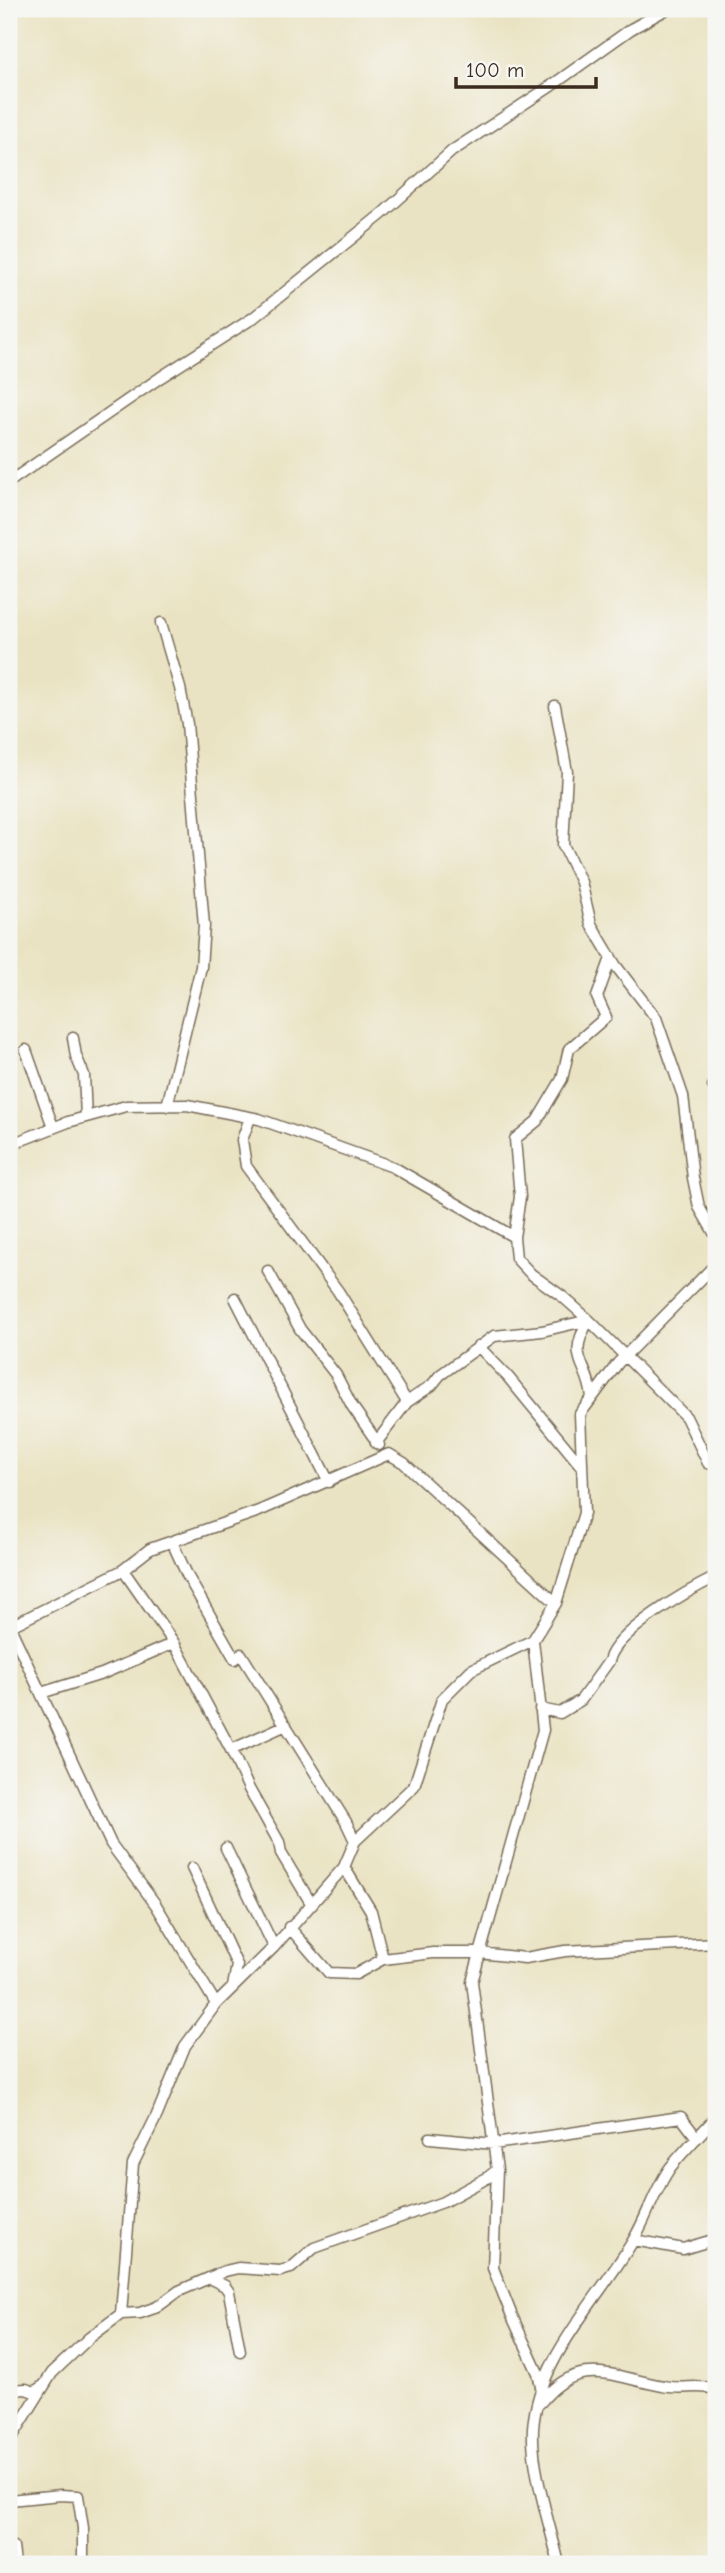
<svg xmlns="http://www.w3.org/2000/svg" width="725" height="2573" font-family="'Comic Neue',sans-serif">
<rect width="100%" height="100%" fill="#f6f6f2"/>
<filter id="ink" filterUnits="userSpaceOnUse"><feTurbulence type="fractalNoise" baseFrequency=".0143" numOctaves="2"/><feDisplacementMap in="SourceGraphic" scale="14" xChannelSelector="R" yChannelSelector="G"/><feConvolveMatrix kernelMatrix="1 2 1 2 8 2 1 2 1" color-interpolation-filters="sRGB"/></filter>
<filter id="wash" filterUnits="userSpaceOnUse"><feTurbulence type="fractalNoise" baseFrequency=".00686" numOctaves="4" result="noise"/><feDisplacementMap in="SourceGraphic" scale="28" xChannelSelector="R" yChannelSelector="G"/><feGaussianBlur stdDeviation="1.57" result="paint"/><feColorMatrix in="noise" values="0 0 0 0 0 0 0 0 0 0 0 0 0 0 0 0 0 1.4 0 .05"/><feComposite in="paint" operator="in"/></filter>
<g filter="url(#wash)">
<rect width="100%" height="100%" fill="#eae3c3"/>
</g>
<g filter="url(#ink)">
<g fill="none" stroke-linecap="round" stroke-linejoin="round">
<defs>
<path id="street" d="M9 482 161 377 253 318 382 214 452 151 551 86 631 29 667 9
M161 623 180 688 187 724 204 926 201 967 167 1106
M555 706 567 772 563 845 581 882 591 924 616 966 656 1018 683 1096 693 1178 699 1207 716 1236
M611 958 597 997 606 1017 569 1049 562 1079 537 1121 515 1139 520 1197 514 1237 516 1258 531 1274 563 1297 589 1320 686 1417 708 1463 716 1466
M73 1038 76 1056 84 1075 86 1117
M26 1050 53 1127
M713 1086 716 1090
M250 1118 242 1140 246 1166 338 1291 407 1402
M9 1145 68 1122 126 1106 187 1105 259 1119 393 1167 514 1237
M268 1271 300 1329 336 1375 352 1406 379 1445
M235 1298 329 1482
M478 1346 508 1377 582 1467
M376 1443 407 1402 432 1385 440 1375 494 1336 542 1331 589 1320C565 1360 589 1362 592 1398
M172 1542 188 1577 235 1659
M123 1570 174 1643 231 1750
M9 1627 123 1570 150 1549 259 1511 389 1454 404 1463 556 1603
M10 1627 111 1844 156 1905 216 2004
M241 1654 346 1822 355 1841
M41 1693 102 1674 174 1643
M540 1709 560 1713 581 1700 609 1661C615 1632 689 1590 716 1577
M286 1725 231 1750 249 1789 279 1842 281 1853 312 1905
M226 1848 274 1947
M344 1867 371 1911 383 1959
M192 1868 237 1965 233 1987
M289 1927 329 1973 356 1974 383 1959 433 1953H480L525 1958 565 1951 716 1943
M430 2138 494 2144 681 2117 697 2138
M634 2240 683 2249 716 2239
M209 2278 225 2286 229 2292 240 2351
M121 2314 133 2164 157 2115 185 2046 216 2004 274 1947 344 1867 355 1841 414 1786 442 1699 471 1670 533 1640
M541 2387 538 2373 512 2316 493 2268 497 2170 472 1982 543 1730 533 1640 556 1603 584 1513 580 1414 618 1363 716 1264
M9 2390 26 2389 34 2392 43 2386
M540 2403C580 2354 611 2377 663 2386 681 2390 698 2384 716 2389
M9 2442 52 2373 89 2338 121 2314 140 2313 157 2307 179 2291 225 2271 238 2268 280 2271 291 2268 314 2248 443 2202 487 2178 497 2170
M9 2500 61 2495 78 2496 83 2528V2564
M13 2547 15 2564
M559 2564C550 2525 531 2469 533 2429 537 2359 600 2298 634 2239 647 2217 655 2189 670 2168 684 2150 701 2134 716 2117"/>
</defs>
<!-- street casing -->
<use href="#street" stroke="#786b58" stroke-width="13"/>
<!-- street -->
<use href="#street" stroke="#fff" stroke-width="10"/>
</g>
</g>
<!-- margin -->
<rect width="725" height="2573" fill="none" stroke="#f6f6f2" stroke-width="35"/>
<!-- scale -->
<path d="M456 77v10h140v-10" fill="none" stroke="#3b2a1e" stroke-width="3.5"/>
<text x="466" y="77" font-size="21" fill="#3b2a1e" stroke="#f6f6f2" stroke-width="5" paint-order="stroke">100 m</text>
</svg>
